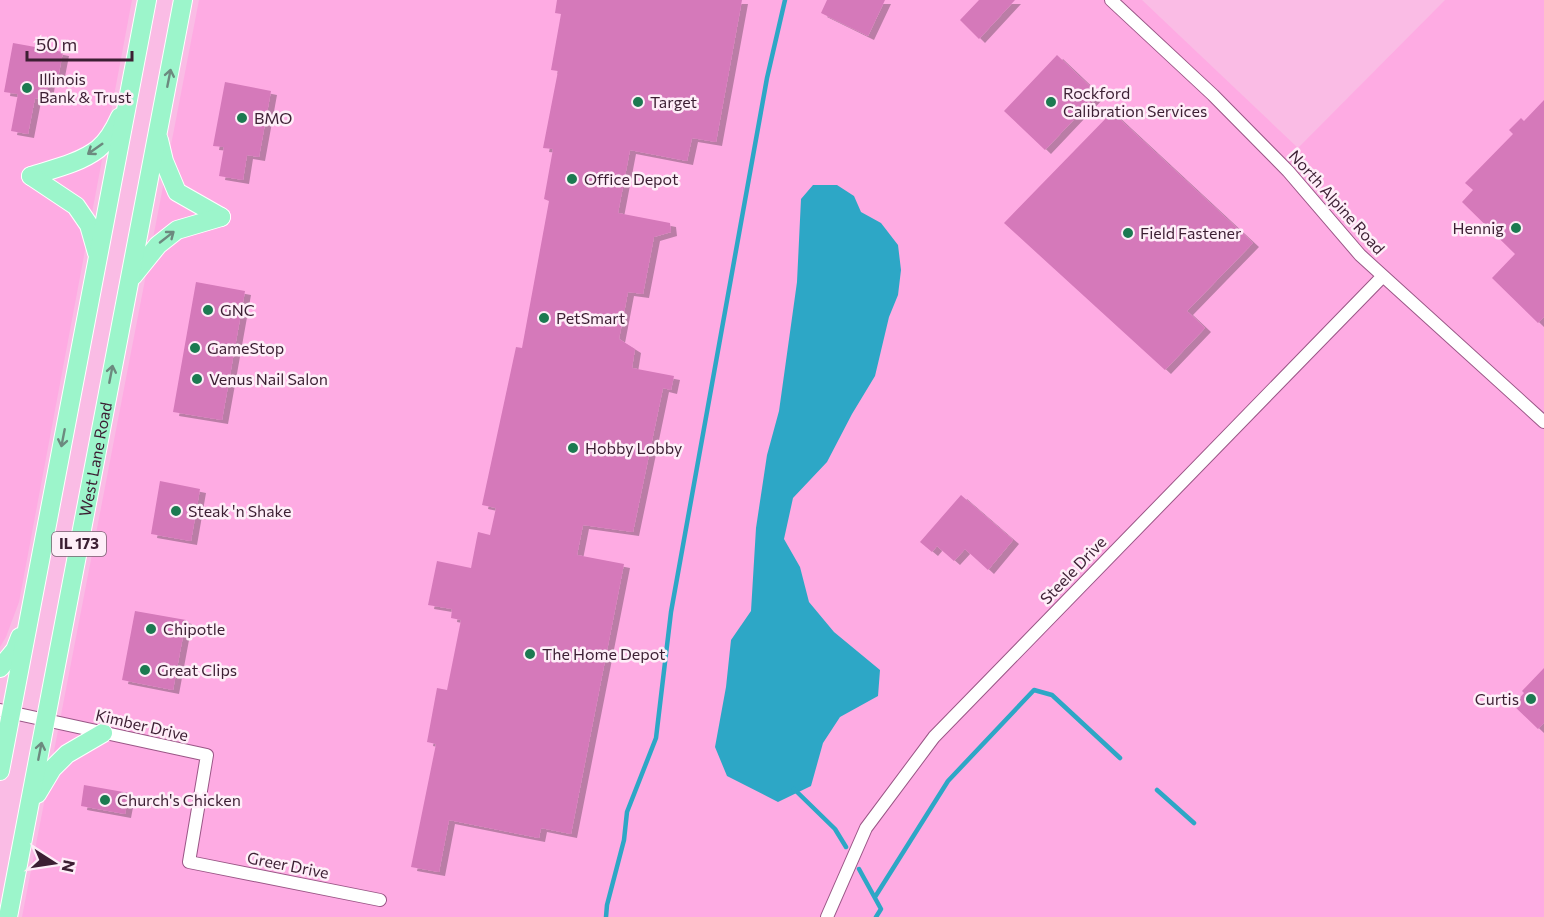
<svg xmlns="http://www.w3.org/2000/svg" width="1544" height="917" font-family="Commissioner,sans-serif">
<defs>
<filter id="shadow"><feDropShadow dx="6" dy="4" stdDeviation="0" flood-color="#0004"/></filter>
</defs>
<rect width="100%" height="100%" fill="#fabce5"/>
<!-- built -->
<path fill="#feabe3" d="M0 0H132L19 602 6 637 0 647Z
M199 0H1142L1298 148 1445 0H1544V917H22Z"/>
<!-- water -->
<path fill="#2da7c6" d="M813 185H837L854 196 861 212 881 223 898 245 901 270 898 295 889 317 875 376 852 414 827 462 793 498 784 539 800 567 809 602 834 632 880 670 878 696 840 717 823 743 811 786 778 802 727 776 715 747 726 687 731 640 751 611 756 528 767 455 779 411 797 282 801 199Z"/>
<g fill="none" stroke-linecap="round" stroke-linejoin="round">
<!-- stream -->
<path stroke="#2da7c6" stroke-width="4.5" d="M794 789 835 829 846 847
M1157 790 1194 823
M859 869 881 909 876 917
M875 897 948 781 1034 690 1052 695 1120 758
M606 917 607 905 624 840 627 812 656 738 671 612 767 78 785 0"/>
</g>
<!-- building -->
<path fill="#d579ba" filter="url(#shadow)" d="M557 0H742L716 142 692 138 687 161 630 150 618 213 670 223 671 232 654 237 643 294 628 292 619 339 635 349 632 368 674 376 671 390 663 388 633 532 583 525 577 555 624 564 571 834 541 828 539 838 449 820 439 872 411 867 436 744 427 742 437 688 447 690 461 620 451 618 452 609 428 605 437 561 471 568 478 532 490 535 496 508 482 505 516 347 522 348 549 201 544 199 553 149 543 148 558 71 551 70 561 14 555 13Z
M827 0H885L868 36 821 13Z
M979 0H1015L979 39 960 20Z
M13 43 63 52 57 83 49 82 46 100 35 98 28 134 11 131 18 94 4 92Z
M1057 55 1098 94 1045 150 1004 111Z
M225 82 271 91 259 157 247 155 243 180 219 176 224 147 213 146Z
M1544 100V317L1538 323 1492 278 1515 254 1462 202 1473 190 1465 183 1513 134 1509 130 1521 118 1524 121Z
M1112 112 1253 243 1187 311 1205 328 1165 370 1004 223Z
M196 282 245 291 222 420 173 412Z
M160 481 200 489 191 541 151 534Z
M961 495 1013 540 988 570 965 549 954 561 937 546 932 552 920 542Z
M135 611 186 620 173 690 122 680Z
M1544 668V723L1538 729 1513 705 1524 693 1522 691Z
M84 785 129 793 125 814 81 806Z"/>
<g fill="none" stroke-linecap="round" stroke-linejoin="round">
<defs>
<path id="minor" d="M1111 0 1213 95 1288 171 1360 255 1544 422
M0 710 207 755 189 862 380 900
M827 917 866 828 934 737 1383 276"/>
<g id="primary">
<path d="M159 140 164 161 177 192 221 217"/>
<path d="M31 176C53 169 80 163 98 149 108 141 115 128 120 117"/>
<path d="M31 176 76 206 89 225 97 253"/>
<path d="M133 276 158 245 177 230 221 217"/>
<path d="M0 668 15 650 20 637"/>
<path d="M0 771 147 0"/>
<path d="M37 794 52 769 67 754 103 733"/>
<path id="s1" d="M8 917 183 0"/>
</g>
</defs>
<!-- minor casing -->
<use href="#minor" stroke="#9a5686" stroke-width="14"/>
<!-- primary casing -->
<use href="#primary" stroke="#fff" stroke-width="20"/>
<!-- minor -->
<use href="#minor" stroke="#fff" stroke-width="12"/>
<!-- primary -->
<use href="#primary" stroke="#9cf5cb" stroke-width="18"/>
</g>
<!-- one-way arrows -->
<defs><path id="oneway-shaft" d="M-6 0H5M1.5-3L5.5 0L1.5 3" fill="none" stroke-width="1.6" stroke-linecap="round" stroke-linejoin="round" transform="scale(1.5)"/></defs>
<g stroke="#6c8a7f">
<use href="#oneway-shaft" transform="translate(169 78) rotate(-79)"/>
<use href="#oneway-shaft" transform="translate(95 149) rotate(145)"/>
<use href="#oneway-shaft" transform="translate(167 237) rotate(-38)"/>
<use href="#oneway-shaft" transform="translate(111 374) rotate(-79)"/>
<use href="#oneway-shaft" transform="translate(63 438) rotate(101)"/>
<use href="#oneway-shaft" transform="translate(40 751) rotate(-79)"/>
</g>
<!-- markers -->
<g fill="#1c7a51" stroke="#feeef8" stroke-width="2">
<circle cx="27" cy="88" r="6"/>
<circle cx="638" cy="102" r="6"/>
<circle cx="1051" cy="102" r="6"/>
<circle cx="242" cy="118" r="6"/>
<circle cx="572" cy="179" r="6"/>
<circle cx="1516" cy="228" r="6"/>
<circle cx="1128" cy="233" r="6"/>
<circle cx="208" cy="310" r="6"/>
<circle cx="544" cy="318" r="6"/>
<circle cx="195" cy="348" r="6"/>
<circle cx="197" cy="379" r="6"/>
<circle cx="573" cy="448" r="6"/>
<circle cx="176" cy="511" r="6"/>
<circle cx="151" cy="629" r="6"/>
<circle cx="530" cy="654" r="6"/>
<circle cx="145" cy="670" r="6"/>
<circle cx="1531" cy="699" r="6"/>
<circle cx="105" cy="800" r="6"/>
</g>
<g text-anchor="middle" stroke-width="5" stroke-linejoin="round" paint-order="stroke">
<!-- shield labels -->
<rect fill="#feeef8" stroke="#765d6e" stroke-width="1.5" x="52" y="532" width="54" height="24" rx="4.5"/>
<g font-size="15" font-weight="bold" fill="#3c1f33">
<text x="79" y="549">IL 173</text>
</g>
<!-- poi labels -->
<g font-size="16" fill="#3c1f33" stroke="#feeef8" text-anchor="start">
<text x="39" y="85">Illinois<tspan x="39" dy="18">Bank &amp; Trust</tspan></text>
<text x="1063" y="99">Rockford<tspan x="1063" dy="18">Calibration Services</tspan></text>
<text x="650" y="108">Target</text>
<text x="254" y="124">BMO</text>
<text x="584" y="185">Office Depot</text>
<text x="1504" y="234" text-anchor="end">Hennig</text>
<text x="1140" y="239">Field Fastener</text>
<text x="220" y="316">GNC</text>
<text x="556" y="324">PetSmart</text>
<text x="207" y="354">GameStop</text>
<text x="209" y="385">Venus Nail Salon</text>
<text x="585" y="454">Hobby Lobby</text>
<text x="188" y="517">Steak 'n Shake</text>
<text x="163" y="635">Chipotle</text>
<text x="542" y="660">The Home Depot</text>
<text x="157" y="676">Great Clips</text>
<text x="1519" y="705" text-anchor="end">Curtis</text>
<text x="117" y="806">Church's Chicken</text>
</g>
<!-- street labels -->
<g font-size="16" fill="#3c1f33" stroke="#feeef8">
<text transform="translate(1337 202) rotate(48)" y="6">North Alpine Road</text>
<text dy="6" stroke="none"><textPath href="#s1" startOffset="466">West Lane Road</textPath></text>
<text transform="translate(1073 570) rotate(-46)" y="6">Steele Drive</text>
<text transform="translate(142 725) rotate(13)" y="6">Kimber Drive</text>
<text transform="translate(288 865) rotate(11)" y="6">Greer Drive</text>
</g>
</g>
<!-- north arrow -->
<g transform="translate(54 863) rotate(102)" stroke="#feeef8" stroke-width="4.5" paint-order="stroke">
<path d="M0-4.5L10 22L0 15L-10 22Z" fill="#3c1f33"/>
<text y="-9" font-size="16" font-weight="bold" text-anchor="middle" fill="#3c1f33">N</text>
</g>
<!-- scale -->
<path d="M27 51v9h105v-9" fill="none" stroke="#3c1f33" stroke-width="3"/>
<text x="36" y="51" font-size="18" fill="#3c1f33" stroke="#feeef8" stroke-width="4.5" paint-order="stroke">50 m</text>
</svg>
